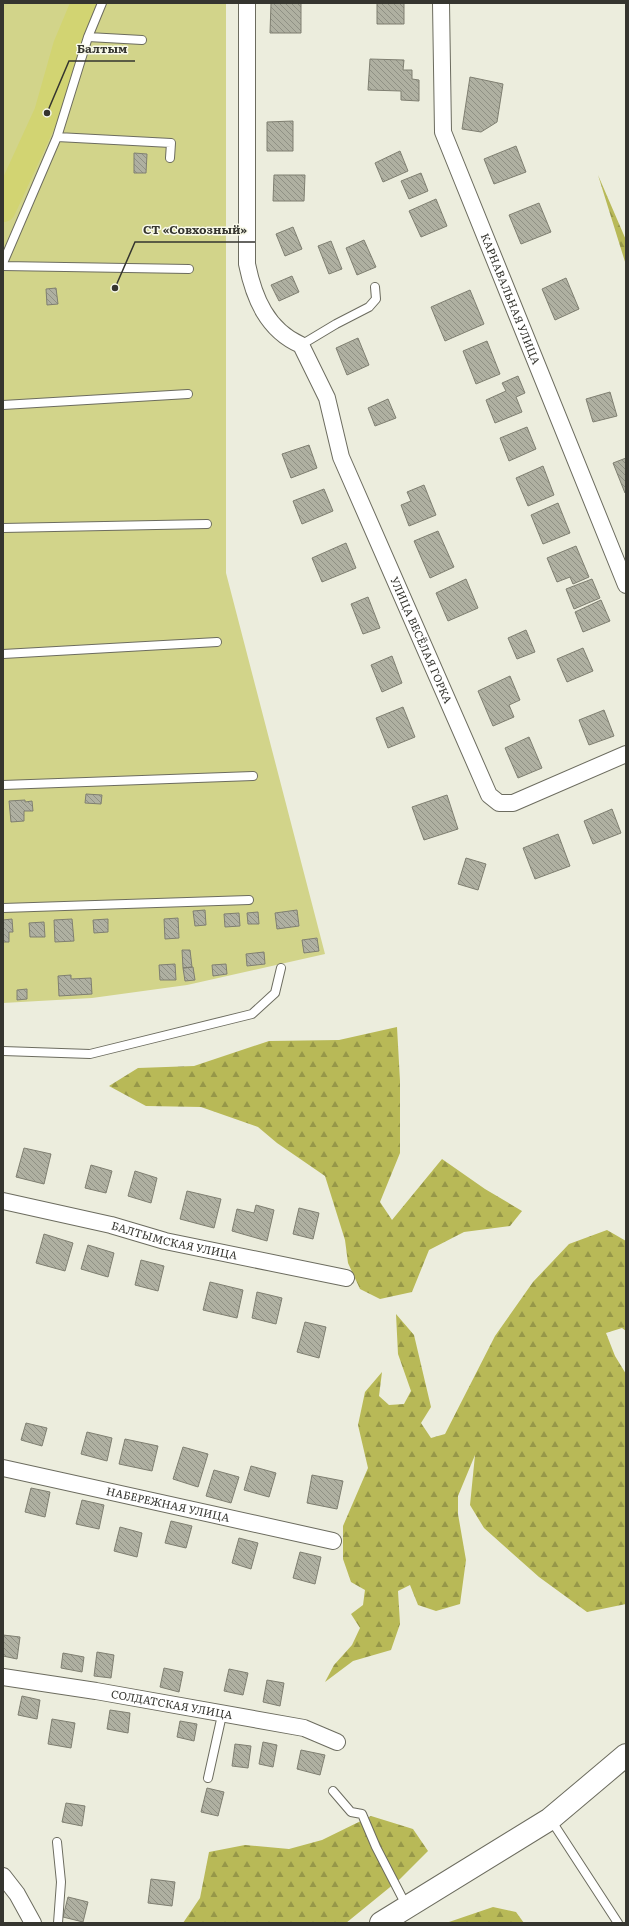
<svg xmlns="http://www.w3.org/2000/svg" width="629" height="1926" font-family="Literata,serif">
<defs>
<pattern id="forest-firs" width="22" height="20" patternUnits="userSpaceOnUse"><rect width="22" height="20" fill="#b8b957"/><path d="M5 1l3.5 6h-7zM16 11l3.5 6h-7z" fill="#969748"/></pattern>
<pattern id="building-back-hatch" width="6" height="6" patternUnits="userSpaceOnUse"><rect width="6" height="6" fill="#afb0a1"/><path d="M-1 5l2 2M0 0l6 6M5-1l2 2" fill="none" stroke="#8f9084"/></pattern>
</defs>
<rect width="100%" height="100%" fill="#eceddd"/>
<!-- forest -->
<path fill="url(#forest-firs)" d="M598 175 626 240V265Z
M397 1027 400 1081V1153L380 1202 392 1220 442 1159 485 1189 522 1211 510 1226 464 1232 429 1250 412 1292 380 1299 360 1289 348 1263 345 1240 325 1176 277 1143 258 1127 201 1107 146 1106 109 1086 138 1068 194 1066 269 1041 339 1040Z
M607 1230 626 1241V1331L622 1328 606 1333 615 1356 626 1374V1604L587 1612 539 1577 484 1528 470 1505 475 1455 458 1496V1514L466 1560 460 1604 436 1611 418 1605 410 1585 398 1591 400 1624 391 1650 353 1661 325 1682 334 1665 352 1645 360 1628 351 1614 363 1605 365 1590 351 1582 343 1559V1526L368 1468 358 1425 365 1392 382 1372 379 1396 389 1405 404 1404 411 1391 398 1354 396 1314 414 1335 431 1407 421 1423 431 1438 445 1434 495 1336 533 1282 569 1244Z
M371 1816 413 1829 428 1851 400 1879 346 1923H183L200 1898 209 1852 245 1845 289 1849 322 1840Z
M493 1907 516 1912 524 1923H446Z"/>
<!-- green -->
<path fill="#d2d48a" d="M3 3H226V573L325 954 187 985 92 998 3 1003Z"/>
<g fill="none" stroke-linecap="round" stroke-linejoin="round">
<!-- river -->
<path stroke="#d2d472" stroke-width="26" d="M3 209 47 113 66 46 84 3"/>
</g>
<!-- building -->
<path fill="url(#building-back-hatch)" stroke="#7f7f71" d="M271 3H301V33H270Z
M377 3H404V24H377Z
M370 59 404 60 403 70H412V79L419 80V101L401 100V91L368 90Z
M470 77 503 84 497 122 481 132 462 129Z
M293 121V151H267V122Z
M516 146 526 172 494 184 484 159Z
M400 151 408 171 383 182 375 163Z
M134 153 147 154 146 173H134Z
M421 173 428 191 409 199 401 181Z
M274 175H305L304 201H273Z
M436 199 447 226 421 237 409 211Z
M539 203 551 232 521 244 509 215Z
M293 227 302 249 285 256 276 234Z
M364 240 376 267 357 275 346 248Z
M331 241 342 269 329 274 318 246Z
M292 276 299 292 279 301 271 285Z
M566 278 579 309 555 320 542 289Z
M56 288 58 304 47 305 46 289Z
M470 290 484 324 445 341 431 307Z
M358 338 369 365 347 375 336 348Z
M487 341 500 374 476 384 463 351Z
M518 376 525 393 516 397 522 412 495 423 486 400 506 391 502 383Z
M610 392 617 416 593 422 586 399Z
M388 399 396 418 375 426 368 408Z
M527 427 536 449 509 461 500 438Z
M309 445 317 468 291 478 282 454Z
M626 458V493H625L613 463Z
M543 466 554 495 528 506 516 478Z
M424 485 436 515 409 526 401 505 411 501 407 492Z
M324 489 333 511 302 524 293 501Z
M558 503 570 533 543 544 531 515Z
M438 531 454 567 430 578 414 541Z
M346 543 356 568 322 582 312 558Z
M576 546 589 577 573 584 570 577 557 582 547 558Z
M466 579 478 608 448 621 436 593Z
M592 579 600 598 574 609 566 589Z
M368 597 380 628 363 634 351 604Z
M601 600 610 621 583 632 575 612Z
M526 630 535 652 517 659 508 638Z
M583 648 593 671 567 682 557 659Z
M392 656 402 683 382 692 371 665Z
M510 676 520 700 509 705 514 717 493 726 478 691Z
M403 707 415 737 388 748 376 718Z
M604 710 614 736 589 745 579 720Z
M529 737 542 768 518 778 505 748Z
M86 794 102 795 101 804 85 803Z
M447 795 458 829 424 840 412 807Z
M25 800V802L32 801 33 811H24V821L11 822 9 801Z
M612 809 621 833 593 844 584 821Z
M558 834 570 866 535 879 523 848Z
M466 858 486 864 478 890 458 884Z
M205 910 206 925 195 926 193 911Z
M297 910 299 926 277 929 275 913Z
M258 912 259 924H248L247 913Z
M239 913 240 926 225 927 224 914Z
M178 918 179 938 165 939 164 919Z
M12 919 13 932H9V942H3V920Z
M72 919 74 941 55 942 54 920Z
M108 919V932L94 933 93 920Z
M44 922 45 937H30L29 923Z
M317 938 319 951 304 953 302 940Z
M182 950H190L192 967 183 968Z
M264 952 265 964 247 966 246 954Z
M175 964 176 980H160L159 965Z
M226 964 227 974 213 976 212 965Z
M193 967 195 980 185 981 183 968Z
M71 975V979L91 978 92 994 59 996 58 976Z
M27 989V999L17 1000V990Z
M24 1148 51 1154 44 1184 16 1177Z
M91 1165 112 1171 106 1193 85 1188Z
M135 1171 157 1178 151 1203 128 1196Z
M187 1191 221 1199 214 1228 180 1219Z
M256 1205 274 1210 267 1241 232 1231 237 1209 254 1213Z
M299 1208 319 1213 313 1239 293 1234Z
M44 1234 73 1243 65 1271 36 1263Z
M88 1245 114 1253 108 1277 81 1269Z
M141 1260 164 1266 158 1291 135 1285Z
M210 1282 243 1290 237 1318 203 1310Z
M257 1292 282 1298 276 1324 252 1318Z
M305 1322 326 1327 319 1358 297 1352Z
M26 1423 47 1428 42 1446 21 1440Z
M87 1432 112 1438 107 1461 81 1454Z
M125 1439 158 1446 152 1471 119 1464Z
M183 1447 208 1454 198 1487 173 1479Z
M251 1466 276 1473 269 1497 244 1490Z
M214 1470 239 1477 231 1503 206 1496Z
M312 1475 343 1481 337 1509 307 1503Z
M31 1488 50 1492 45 1517 25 1512Z
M82 1500 104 1505 99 1529 76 1524Z
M171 1521 192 1526 186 1548 165 1543Z
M120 1527 142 1533 137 1557 114 1551Z
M239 1538 258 1543 251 1569 232 1563Z
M300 1552 321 1557 315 1584 293 1578Z
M3 1635 20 1637 17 1659 3 1656Z
M97 1652 114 1655 111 1678 94 1676Z
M63 1653 84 1657 82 1672 61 1668Z
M164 1668 183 1672 179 1692 160 1687Z
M229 1669 248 1673 243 1695 224 1691Z
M267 1680 284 1683 280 1706 263 1702Z
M22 1696 40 1700 37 1719 18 1715Z
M110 1710 130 1713 128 1733 107 1729Z
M52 1719 75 1723 71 1748 48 1744Z
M180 1721 197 1724 194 1741 177 1737Z
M263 1742 277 1745 273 1767 259 1764Z
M235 1744 251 1746 248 1768 232 1766Z
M301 1750 325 1755 320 1775 297 1769Z
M207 1788 224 1792 218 1816 201 1812Z
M66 1803 85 1806 82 1826 62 1822Z
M151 1879 175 1882 172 1906 148 1903Z
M68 1897 88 1902 83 1922 63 1917Z"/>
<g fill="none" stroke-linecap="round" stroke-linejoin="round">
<defs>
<path id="lane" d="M88 37 142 40
M57 137 88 37 102 3
M3 263 57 137 171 143 170 158
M3 266 189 269
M301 345 336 324 369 307 376 299 375 287
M3 405 188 394
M3 528 207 524
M3 654 217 642
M3 785 253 776
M3 908 249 900
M3 1051 90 1054 252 1014 275 993 281 968
M208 1778 222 1715
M333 1791 351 1812 362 1814 376 1847 407 1907
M551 1820 618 1923
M57 1842 61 1882 58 1923"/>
<g id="street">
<path id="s1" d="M247 3V264C254 298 267 330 301 345L327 398 341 457 489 795 499 803H513L626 754"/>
<path id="s2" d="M441 3 443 132 626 585"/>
<path id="s3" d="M3 1201 111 1225 165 1241 346 1278"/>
<path id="s4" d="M3 1468 333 1541"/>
<path id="s5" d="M3 1677 96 1691 304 1728 337 1742"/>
<path d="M3 1876 17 1894 33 1923"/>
</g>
<path id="secondary" d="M381 1923 550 1819 626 1755"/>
</defs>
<!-- lane casing -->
<use href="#lane" stroke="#6c6c5f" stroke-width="10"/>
<!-- street casing -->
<use href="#street" stroke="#6c6c5f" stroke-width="18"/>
<!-- secondary casing -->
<use href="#secondary" stroke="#6c6c5f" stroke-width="24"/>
<!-- lane -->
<use href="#lane" stroke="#fff" stroke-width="8"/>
<!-- street -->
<use href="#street" stroke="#fff" stroke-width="16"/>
<!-- secondary -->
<use href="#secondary" stroke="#fff" stroke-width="22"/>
</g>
<g text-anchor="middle" stroke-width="3" stroke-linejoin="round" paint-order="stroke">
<!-- street labels -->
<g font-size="11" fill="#35352f" stroke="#f9faeb">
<text dy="4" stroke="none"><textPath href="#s2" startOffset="309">КАРНАВАЛЬНАЯ УЛИЦА</textPath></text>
<text dy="4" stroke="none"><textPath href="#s1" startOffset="682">УЛИЦА ВЕСЁЛАЯ ГОРКА</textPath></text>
<text dy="4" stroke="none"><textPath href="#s3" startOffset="176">БАЛТЫМСКАЯ УЛИЦА</textPath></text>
<text dy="4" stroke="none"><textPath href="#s4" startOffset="169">НАБЕРЕЖНАЯ УЛИЦА</textPath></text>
<text dy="4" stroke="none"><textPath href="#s5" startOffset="171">СОЛДАТСКАЯ УЛИЦА</textPath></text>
</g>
</g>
<!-- callouts -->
<path fill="none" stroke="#35352f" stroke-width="1.5" d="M47 113L69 61H135M115 288L135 242H255"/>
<g fill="#35352f" stroke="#f9faeb" stroke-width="1.5">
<circle cx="47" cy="113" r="4"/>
<circle cx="115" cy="288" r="4"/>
</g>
<g font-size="12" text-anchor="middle" font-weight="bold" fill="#35352f" stroke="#f9faeb" stroke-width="3" stroke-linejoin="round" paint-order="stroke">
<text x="102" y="53">Балтым</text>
<text x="195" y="234">СТ «Совхозный»</text>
</g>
<!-- border -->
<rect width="629" height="1926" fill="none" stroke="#35352f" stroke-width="8"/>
</svg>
